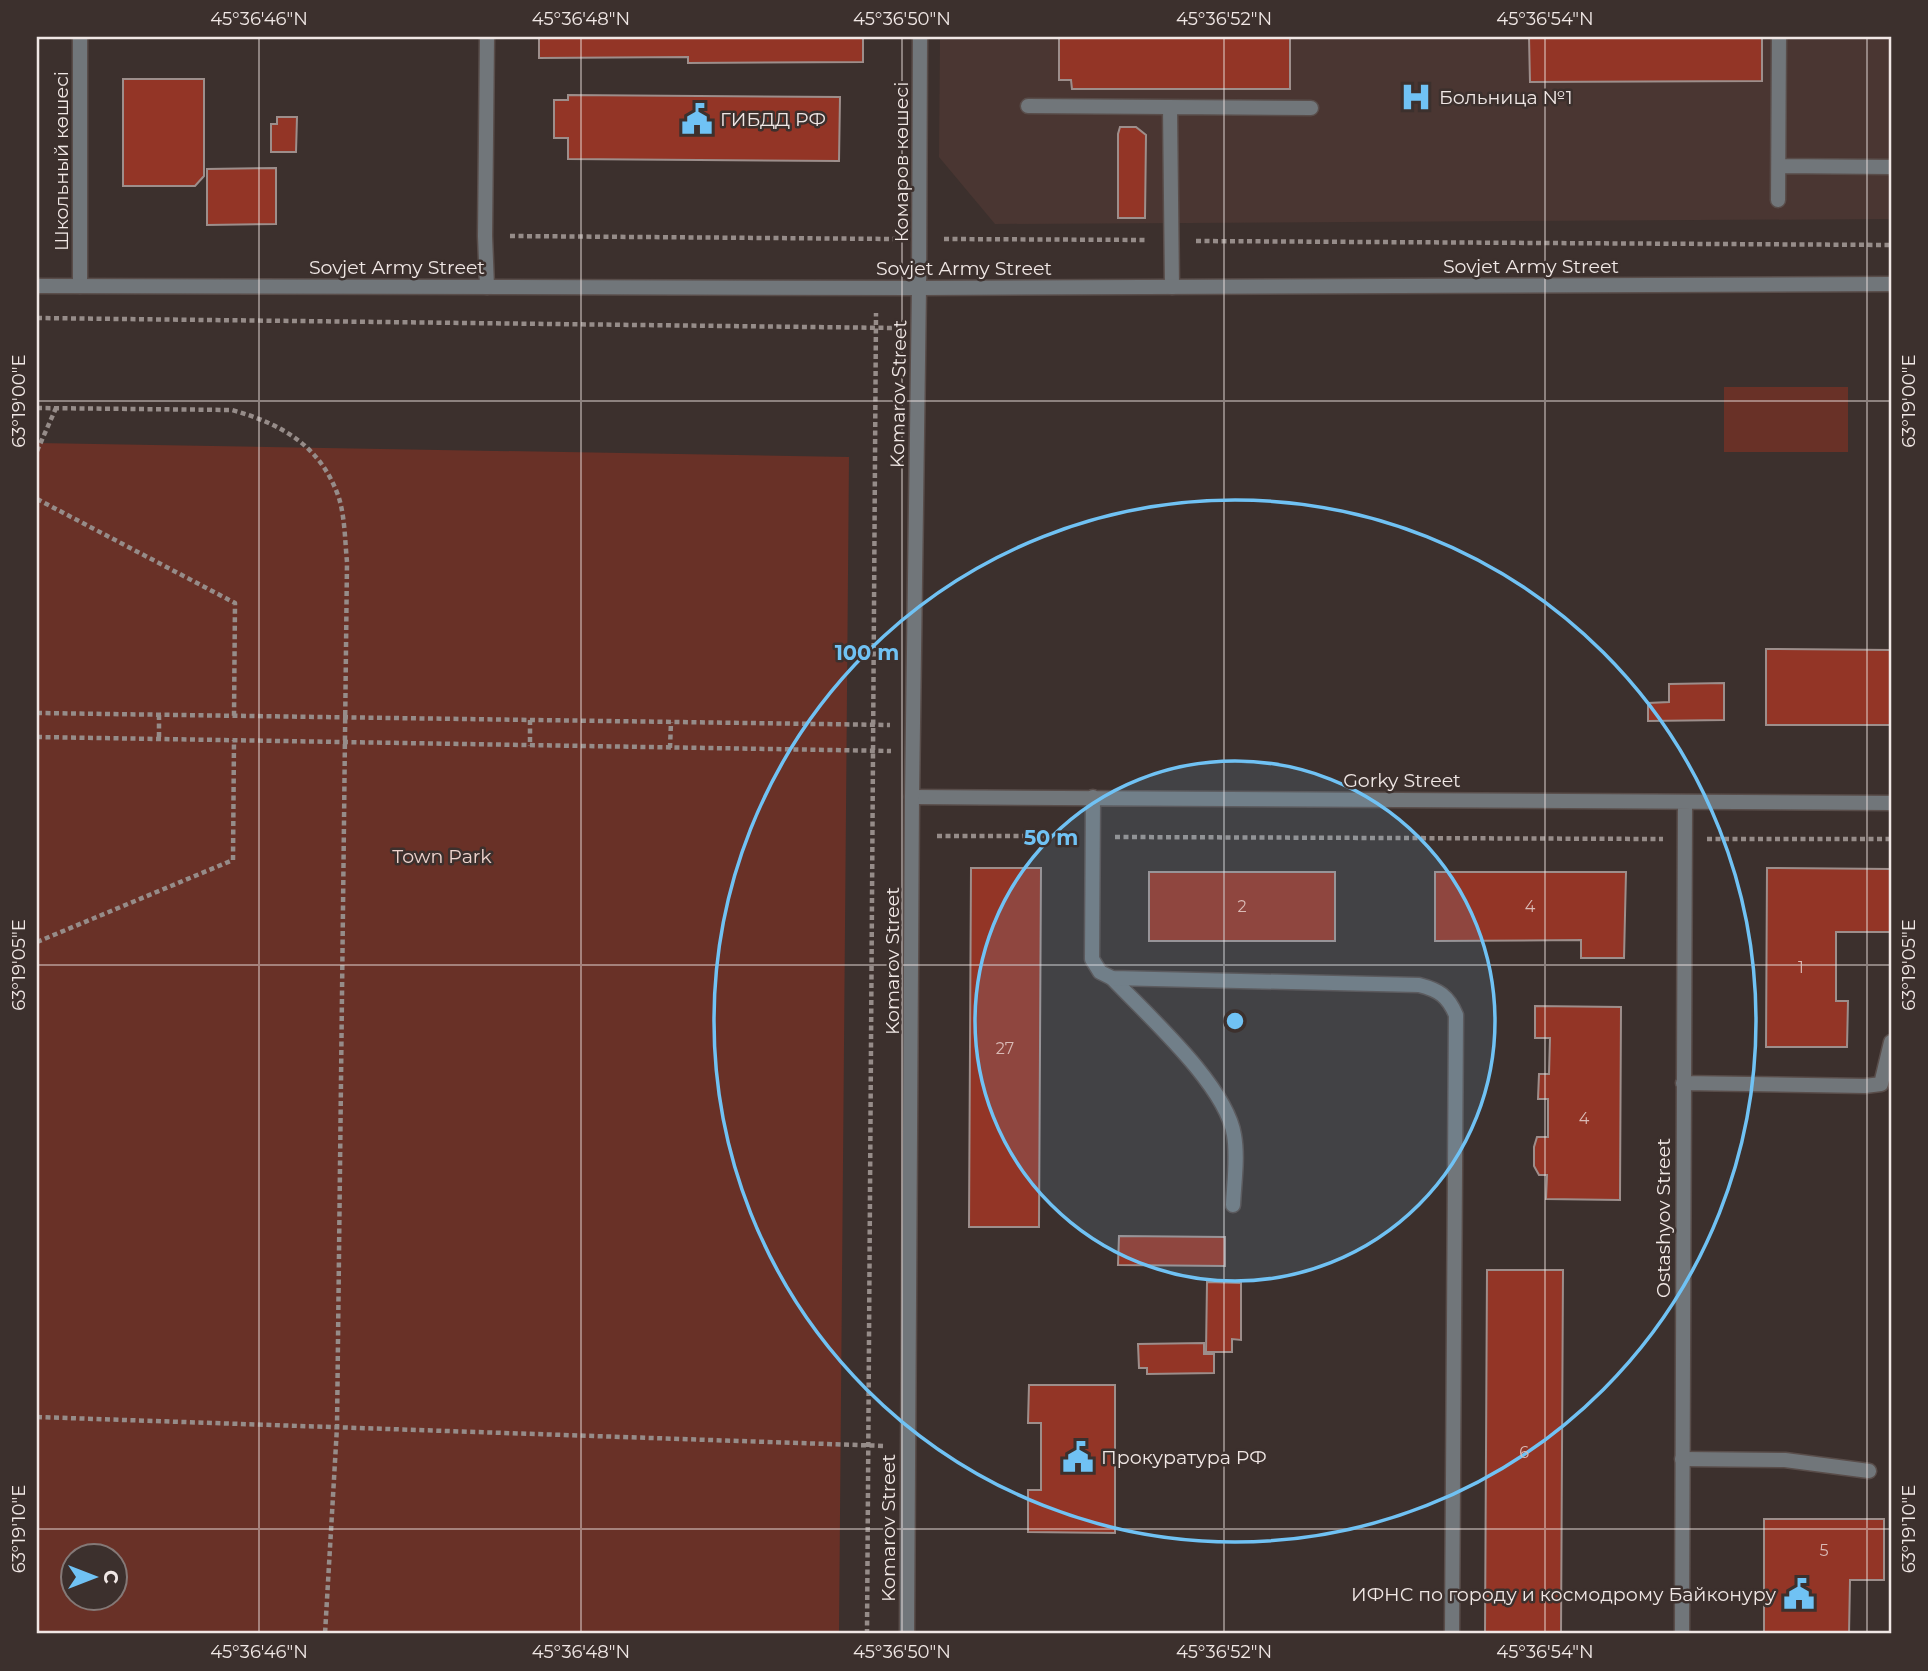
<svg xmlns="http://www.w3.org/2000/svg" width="1928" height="1671" font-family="Montserrat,sans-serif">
<rect width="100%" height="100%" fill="#3c302d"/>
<!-- built -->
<path fill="#4a3632" d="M940 37H1891V219L995 224 939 157Z"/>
<!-- green -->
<path fill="#693127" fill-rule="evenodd" d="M1724 387H1848V452H1724Z
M37 443 849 457 839 1634H37ZM74 1556H116V1598H74Z"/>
<!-- building -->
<path fill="#933526" stroke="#9d8e8b" stroke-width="2" d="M539 37H863V62L688 63V57L539 58Z
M1059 37H1290V89H1072L1071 80H1059Z
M1529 37H1762V81L1530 82Z
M123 79H204V176L195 186H123Z
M568 95 840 97 839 161 568 159V138H554V100H568Z
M277 117H297L296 152H271V124H277Z
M1120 127H1136L1146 135 1145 218H1118V134Z
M276 168V224L207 225V169Z
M1766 649 1891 650V725H1766Z
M1724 683V720L1648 721V703L1669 702V684Z
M971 868H1041L1039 1227H969Z
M1767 868 1891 869V932H1836V1001H1848L1847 1047H1766Z
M1149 872H1335V941H1149Z
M1435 872H1626L1624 958H1581V940L1435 941Z
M1535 1006 1621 1007 1620 1200 1546 1199 1547 1175H1539L1534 1166V1147L1537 1137H1548V1099H1538L1539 1074H1549L1550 1038H1535Z
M1119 1236 1225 1237V1266L1118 1265Z
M1487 1270H1563L1561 1634H1485Z
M1207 1282 1241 1283V1340L1232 1339V1352H1206Z
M1204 1343V1354H1214V1373L1147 1374V1368H1139L1138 1344Z
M1029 1385H1115V1533L1028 1532V1490H1041V1423H1028Z
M1764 1519H1884V1580H1850L1849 1634H1764Z"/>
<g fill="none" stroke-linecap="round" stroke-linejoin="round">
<defs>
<path id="service" d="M1028 106 1311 108
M1170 108 1172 287
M1779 166 1891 167
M1778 200 1779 37
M1112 978C1147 1015 1226 1085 1234 1135 1238 1157 1234 1183 1233 1205
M1682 1459 1785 1460 1869 1471"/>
<path id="minor" d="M80 37V286
M487 37 485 236 487 287
M919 288 920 37
M912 797 1891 803
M1093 797 1092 959 1100 972 1112 978 1419 985C1439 990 1448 996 1456 1015L1452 1634
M1683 1083 1865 1086 1881 1084 1891 1042
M1682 1634 1685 802"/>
<path id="tertiary" d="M37 286 919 288 1891 284
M907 1634 912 797 919 288"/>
</defs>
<!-- service casing -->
<use href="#service" stroke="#594d4a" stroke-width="17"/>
<!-- minor casing -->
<use href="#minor" stroke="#594d4a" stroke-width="17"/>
<!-- tertiary casing -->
<use href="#tertiary" stroke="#594d4a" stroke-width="17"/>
<!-- path -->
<path stroke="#968c89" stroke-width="4.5" stroke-dasharray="5 3.5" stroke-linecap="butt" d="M510 236 896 239
M944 239 1148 240
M1196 241 1891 245
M37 318 897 328
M37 408 232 410C282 424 321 446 339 498 345 518 345 542 347 562L337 1427 325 1634
M37 451 56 408
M37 499 235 603 234 716
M37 713 890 725
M159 715V739
M530 720V746
M37 737 891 751
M670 748 671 722
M937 836H1068
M1115 837 1663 839
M1707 839H1891
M37 942 233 860 234 740
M37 1417 886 1446
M867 1634 876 313"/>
<!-- service -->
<use href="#service" stroke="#71767a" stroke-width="14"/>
<!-- minor -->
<use href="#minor" stroke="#71767a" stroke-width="14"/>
<!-- tertiary -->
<use href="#tertiary" stroke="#71767a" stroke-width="14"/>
</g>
<!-- ticks -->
<path fill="none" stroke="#f0e7e5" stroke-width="2" stroke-opacity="0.45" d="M259 37V1634M581 37V1634M902 37V1634M1224 37V1634M1545 37V1634M1867 37V1634M37 401H1891M37 965H1891M37 1529H1891"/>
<!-- distance rings -->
<circle cx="1235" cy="1021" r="260" fill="#70c2f4" fill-opacity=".12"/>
<g fill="none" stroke="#70c2f4" stroke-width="3.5">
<circle cx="1235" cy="1021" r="260"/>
<circle cx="1235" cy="1021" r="521"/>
</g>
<!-- icons -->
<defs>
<symbol id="hospital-bare" viewBox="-9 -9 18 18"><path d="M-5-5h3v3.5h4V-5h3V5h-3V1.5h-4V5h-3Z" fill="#70c2f4" stroke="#3c302d" stroke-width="2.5" paint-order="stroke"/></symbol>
<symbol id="civic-bare" viewBox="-9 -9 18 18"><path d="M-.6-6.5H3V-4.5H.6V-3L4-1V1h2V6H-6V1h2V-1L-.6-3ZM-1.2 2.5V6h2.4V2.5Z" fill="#70c2f4" stroke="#3c302d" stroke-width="2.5" paint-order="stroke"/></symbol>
</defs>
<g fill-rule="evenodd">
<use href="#hospital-bare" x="1394" y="75" width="44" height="44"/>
<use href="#civic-bare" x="675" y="97" width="44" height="44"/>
<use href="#civic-bare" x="1056" y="1435" width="44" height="44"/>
<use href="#civic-bare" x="1777" y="1572" width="44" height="44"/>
</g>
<g text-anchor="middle" stroke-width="5" stroke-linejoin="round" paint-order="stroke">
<!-- number labels -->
<g font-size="16" fill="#d9bab5">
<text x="1242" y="912">2</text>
<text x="1530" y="912">4</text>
<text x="1801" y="973">1</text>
<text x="1005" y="1054">27</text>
<text x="1584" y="1124">4</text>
<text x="1524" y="1458">6</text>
<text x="1824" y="1556">5</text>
</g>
<!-- poi labels -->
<g font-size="19" fill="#f0e7e5" stroke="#3c302d" text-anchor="start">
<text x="1439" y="104">Больница №1</text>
<text x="720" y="126">ГИБДД РФ</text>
<text x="1101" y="1464">Прокуратура РФ</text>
<text x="1776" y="1601" text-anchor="end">ИФНС по городу и космодрому Байконуру</text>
</g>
<!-- street labels -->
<g font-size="19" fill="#f0e7e5" stroke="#3c302d">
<text transform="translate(61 161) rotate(-90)" y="7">Школьный көшесі</text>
<text transform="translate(901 162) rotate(-90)" y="7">Комаров көшесі</text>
<text x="1531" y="273">Sovjet Army Street</text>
<text x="397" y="274">Sovjet Army Street</text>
<text x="964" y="275">Sovjet Army Street</text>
<text transform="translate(898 394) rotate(-89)" y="7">Komarov Street</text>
<text x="1402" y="787">Gorky Street</text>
<text transform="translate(892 961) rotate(-90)" y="7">Komarov Street</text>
<text transform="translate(1663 1218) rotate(-90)" y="7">Ostashyov Street</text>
<text transform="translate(888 1528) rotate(-90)" y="7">Komarov Street</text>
</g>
<!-- park labels -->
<g font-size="19" fill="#efd4ce" stroke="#3c302d">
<text x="442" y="863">Town Park</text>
</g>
</g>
<circle cx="1235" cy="1021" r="10" fill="#70c2f4" stroke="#3c302d" stroke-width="3.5"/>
<g font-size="21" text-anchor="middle" font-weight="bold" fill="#70c2f4" stroke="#3c302d" stroke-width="5" stroke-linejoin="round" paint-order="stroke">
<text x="867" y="660">100 m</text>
<text x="1051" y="845">50 m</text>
</g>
<!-- border -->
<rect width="1928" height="1671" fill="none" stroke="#3c302d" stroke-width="77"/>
<!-- north arrow -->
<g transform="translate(94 1577) rotate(90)"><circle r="33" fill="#3c302d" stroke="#847977" stroke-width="2"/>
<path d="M0-5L12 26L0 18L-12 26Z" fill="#70c2f4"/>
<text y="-10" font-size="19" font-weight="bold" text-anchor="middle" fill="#f0e7e5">С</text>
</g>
<rect x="38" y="38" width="1852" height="1594" fill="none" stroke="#f0e7e5" stroke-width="2.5"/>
<g font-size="18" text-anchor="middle" fill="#f0e7e5">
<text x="259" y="25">45°36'46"N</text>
<text x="581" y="25">45°36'48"N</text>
<text x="902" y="25">45°36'50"N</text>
<text x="1224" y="25">45°36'52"N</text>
<text x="1545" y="25">45°36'54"N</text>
<text transform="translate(1909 401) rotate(-90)" y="6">63°19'00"E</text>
<text transform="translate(19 401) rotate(-90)" y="6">63°19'00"E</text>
<text transform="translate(1909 965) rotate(-90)" y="6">63°19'05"E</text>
<text transform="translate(19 965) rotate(-90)" y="6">63°19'05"E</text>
<text transform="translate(1909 1529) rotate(-90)" y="6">63°19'10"E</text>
<text transform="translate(19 1529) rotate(-90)" y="6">63°19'10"E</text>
<text x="259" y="1658">45°36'46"N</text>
<text x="581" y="1658">45°36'48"N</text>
<text x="902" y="1658">45°36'50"N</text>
<text x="1224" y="1658">45°36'52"N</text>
<text x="1545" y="1658">45°36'54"N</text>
</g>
</svg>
